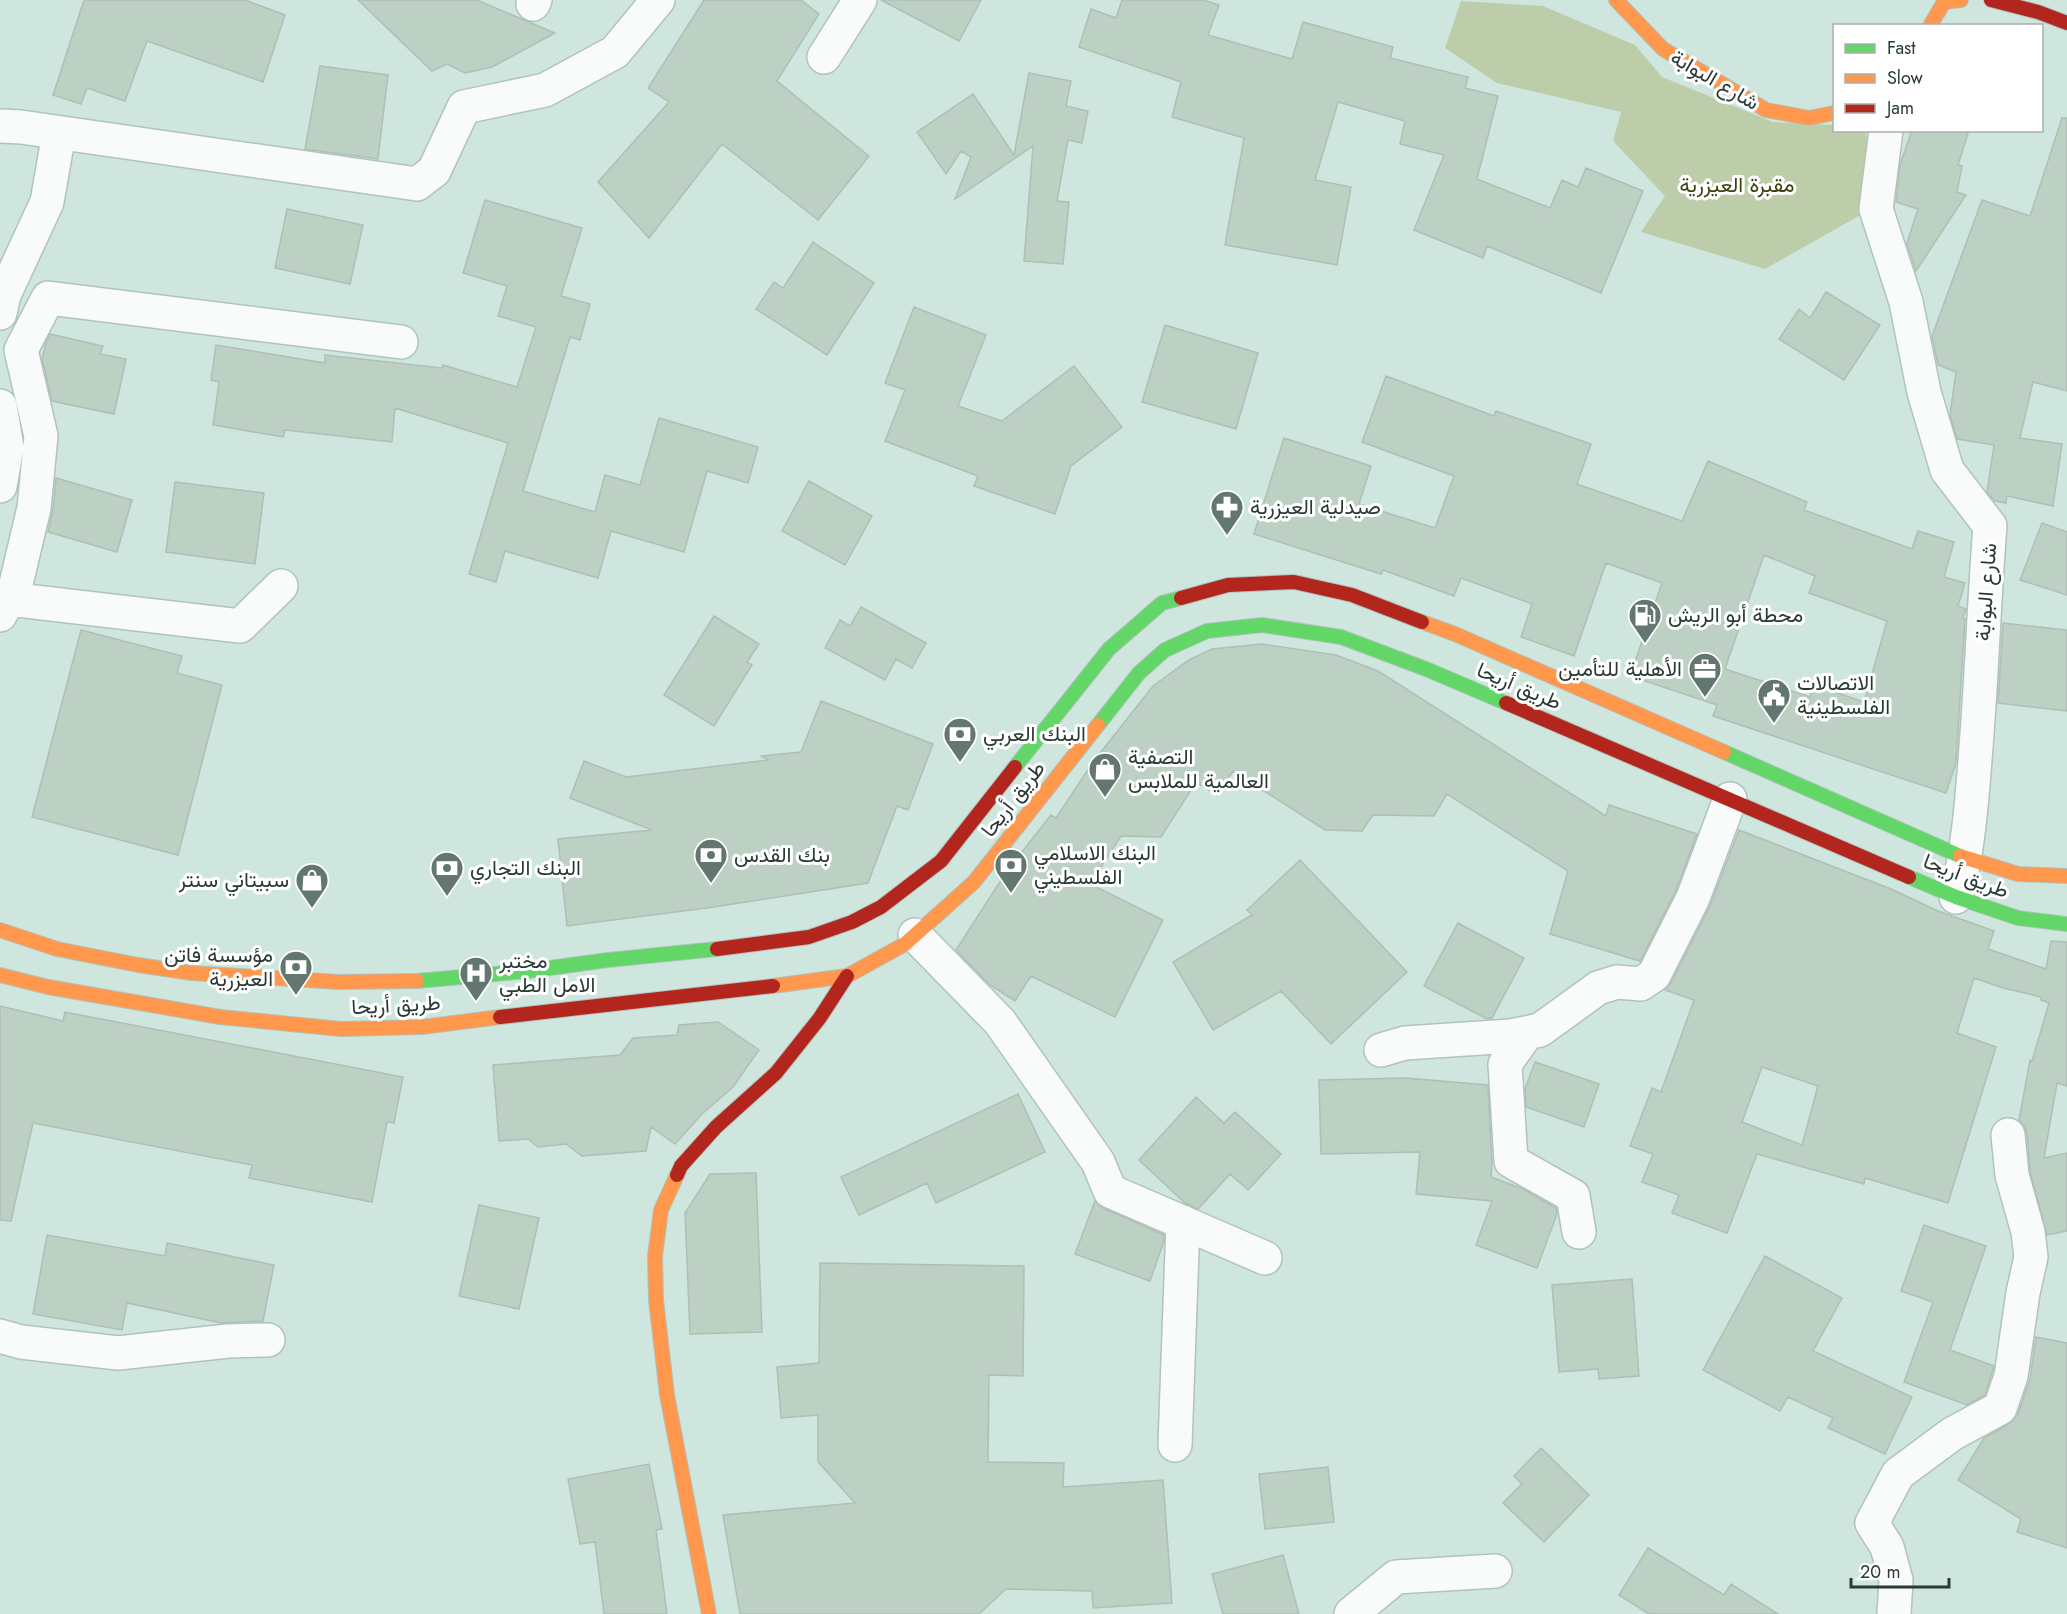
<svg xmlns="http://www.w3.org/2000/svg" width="2067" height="1614" font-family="Jost,Vazirmatn,sans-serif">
<rect width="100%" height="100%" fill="#cfe6de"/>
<!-- green -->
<path fill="#bdcdaa" d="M1461 1 1543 6 1635 45 1662 77 1773 122 1834 125V130L1865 131 1874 160 1864 213 1765 269 1641 232 1665 196 1613 141 1621 112 1497 83 1445 48Z"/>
<!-- building -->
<path fill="#bcd0c3" stroke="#afbfb6" stroke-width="1.5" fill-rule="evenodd" d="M84 0H245L285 15 263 82 147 41 125 101 87 88 81 104 53 95Z
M358 0H477L555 33 492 67 465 73 447 64 432 71Z
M704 0H801L819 14 777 81 869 156 818 220 722 144 649 238 598 182 669 102 648 88Z
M881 0H981L959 41Z
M1122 0H1203L1219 5 1208 35 1292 59 1303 22 1393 47 1390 58 1468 77 1465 88 1498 96 1477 179 1550 208 1562 180 1578 187 1586 168 1643 191 1601 293 1487 246 1483 258 1414 230 1444 155 1400 144 1405 121 1338 102 1315 180 1351 187 1337 265 1225 245 1244 138 1172 117 1181 82 1079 47 1091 9 1116 18Z
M320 66 388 75 378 159 305 149Z
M1029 73 1071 81 1066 106 1088 111 1082 143 1068 140 1057 201 1069 202 1063 264 1024 261 1033 146 955 199 971 157 961 151 946 174 917 132 973 94 1014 155Z
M2062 118H2067V391L2033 382 2020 438 2062 444 2053 506 2007 496 2006 503 1995 501 1987 492 1994 445 1957 439 1950 415 1956 372 1938 365 1932 336 1982 200 2030 216Z
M1912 130H1969L1958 165 1962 166 1957 192 1966 195 1916 271 1907 243 1918 209 1896 202 1900 165Z
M485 200 582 228 561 296 590 304 580 340 570 337 523 491 595 512 605 475 640 485 659 418 758 447 748 483 707 471 684 552 611 531 598 578 505 551 496 582 469 574 508 443 395 408 392 442 285 430 283 437 213 425 219 382 211 380 216 345 325 363V355L442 368 443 365 517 387 536 327 498 316 507 286 463 273Z
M287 209 363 225 350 284 275 268Z
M813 242 874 283 827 355 756 309 774 282 783 288Z
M1826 292 1880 325 1844 380 1779 339 1799 309 1810 318Z
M914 307 986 335 958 406 1002 421 1074 366 1122 427 1071 466 1055 514 974 486 978 476 885 441 905 390 885 383Z
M1165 325 1258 353 1236 429 1142 402Z
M50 334 103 346 100 354 126 359 114 414 52 401 42 359 46 342Z
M1386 376 1494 416 1496 411 1591 444 1577 484 1682 521 1708 461 1807 502 1804 510 1912 549 1918 531 1954 542 1944 577 1965 583 1958 606 1966 609 1963 618 1965 619 1956 763 1946 793 1713 716 1717 705 1630 676 1662 583 1606 563 1574 656 1521 637 1532 604 1461 578 1454 596 1383 570 1381 574 1254 534 1284 438 1371 466 1359 504 1435 528 1454 476 1362 442ZM1764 555 1815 576 1809 593 1887 621 1864 702 1814 685 1810 697 1725 669Z
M56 478 132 500 117 552 48 532 53 510Z
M809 481 872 516 845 565 782 531Z
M175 482 264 493 255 564 166 552Z
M2042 523 2067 532V595L2020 580Z
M861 607 926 643 912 668 896 659 885 680 825 648 840 620 850 626Z
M714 616 759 644 747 662 752 665 714 726 664 695Z
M2003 623 2067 630V711L1998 703Z
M81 630 182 656 177 673 222 685 178 855 32 817Z
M1262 644 1336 655 1378 671 1606 816 1609 805 1697 834 1676 890 1640 961 1550 934 1568 871 1447 794 1434 816 1373 815 1362 831 1325 830 1233 771 1217 795 1196 782 1161 837 1121 836 1090 884 1163 920 1115 1017 1031 976 1015 1001 990 985 956 950 1007 871 1051 815 1056 818 1093 762 1153 686 1189 660 1212 649Z
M821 701 933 744 908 810 897 806 868 883 707 908 567 926 558 839 652 830 570 798 584 761 626 777 768 760 761 756 801 752Z
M1739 830 1891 889 1938 911 1994 931 1988 949 2046 969 2051 941 2067 942V1086L2057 1083 2044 1158 2067 1153V1231L2047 1235 2030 1172 2027 1133 2024 1125 2019 1120 2030 1060 2032 1061 2049 1003 2041 1000V997L2003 988 1974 978 1957 1033 1996 1047 1948 1203 1865 1178 1864 1184 1757 1154 1727 1233 1672 1213 1679 1195 1642 1182 1653 1154 1630 1146 1652 1088 1661 1092 1694 1000 1665 990 1671 983 1710 906ZM1762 1067 1818 1086 1802 1145 1742 1122Z
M1300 860 1407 972 1331 1044 1281 991 1213 1030 1173 962 1252 915 1247 910Z
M1458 923 1524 958 1492 1018 1487 1019 1424 986Z
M0 1006 63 1021 65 1012 403 1077 394 1123 387 1122 372 1202 249 1178 252 1165 33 1123 11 1221 0 1220Z
M718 1022 759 1050 733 1087 702 1114 675 1144 651 1127 646 1151 582 1156 566 1144 538 1147 528 1139 499 1141 493 1065 620 1055 633 1038 677 1035 679 1025Z
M1535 1062 1599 1084 1584 1127 1526 1107 1525 1089Z
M1406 1078 1488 1085 1492 1163 1491 1177 1523 1189 1556 1208 1557 1214 1537 1268 1476 1245 1492 1201 1416 1194 1420 1152 1321 1154 1319 1080Z
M1018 1094 1045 1152 936 1203 927 1183 859 1215 841 1177Z
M1196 1097 1224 1123 1235 1112 1281 1154 1248 1190 1230 1174 1198 1209 1185 1203 1139 1160Z
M756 1173 762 1332 690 1334 685 1213 710 1174Z
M1095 1201 1103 1208 1164 1235 1163 1244 1150 1281 1075 1254Z
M479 1205 539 1218 519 1309 459 1296Z
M1924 1225 1986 1246 1950 1350 1994 1366 1985 1395 1967 1405 1904 1382 1933 1302 1901 1291Z
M47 1235 165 1256 167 1243 274 1265 263 1321 221 1323 127 1303 122 1330 33 1314Z
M1765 1256 1842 1298 1813 1351 1912 1397 1885 1454 1828 1428 1833 1418 1788 1397 1780 1411 1703 1370Z
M820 1263 1024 1266 1023 1376 989 1375 988 1462 1064 1463 1063 1487 1163 1480 1172 1603 1093 1608 1092 1591 1006 1589 979 1614H740L723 1515 855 1503 818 1462V1415L781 1418 777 1367 819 1363Z
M1632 1279 1639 1376 1599 1379 1598 1369 1559 1372 1552 1285Z
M2036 1337 2067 1343V1548L2017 1532 2021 1519 1958 1480 1984 1438 2009 1424 2018 1414 2030 1379Z
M1541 1448 1589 1495 1544 1542 1503 1503 1522 1484 1514 1476Z
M649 1464 662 1529 656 1530 667 1614H604L595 1542 580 1544 568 1479Z
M1328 1467 1334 1522 1265 1529 1259 1474Z
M1648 1548 1724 1595 1731 1584 1778 1614H1649L1619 1595Z
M1283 1555 1299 1614H1223L1212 1574Z"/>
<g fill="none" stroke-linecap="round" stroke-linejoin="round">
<defs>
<path id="street" d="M533 4 535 0
M824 57 860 0
M0 126 21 127 417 184 434 171 464 107 545 90 615 52 658 0
M1886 130 1876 209 1906 302 1924 392 1947 470 1990 526C1984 600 1982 673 1976 747 1972 798 1969 847 1956 897
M0 313 4 295 47 202 59 133
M0 406 7 447 0 486
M9 599 240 626 281 586
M0 615 15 588 34 508 41 436 21 350 48 298 401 342
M915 935 1000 1022 1098 1162 1110 1191 1265 1258
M1527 1033 1505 1064 1511 1161 1573 1196 1579 1232
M1381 1050 1405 1043 1511 1036 1540 1030 1598 988 1617 982 1641 984 1654 975 1693 898 1730 799
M0 1336 21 1342 118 1353 228 1341 268 1340
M1175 1445 1183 1222
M1351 1614 1396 1577 1495 1571
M1894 1614 1896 1580 1887 1547 1872 1523 1898 1474 1952 1434 2000 1408 2011 1376 2023 1293 2031 1257 2028 1232 2012 1175 2008 1135"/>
<path id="fast" d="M1098 725 1139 673 1165 650 1207 631 1262 625 1341 637 1426 669 1506 703
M1724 752 1960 856
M1015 767 1109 649 1162 603 1181 598
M1909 877 1956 897 2018 918 2067 924
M417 981 528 971 608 960 717 949"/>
<path id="slow" d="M1616 0 1663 49 1766 110 1809 118 1834 113
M1930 26 1944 2 1961 0
M1422 622 1455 634 1724 752
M1960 856 2018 874 2067 876
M0 930 57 949 138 965 192 973 339 982 417 981
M0 975 48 987 220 1017 341 1029 422 1027 500 1017
M773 986 847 976 905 944 974 882 1098 725
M677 1175 661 1210 655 1256 656 1300 667 1395 709 1614"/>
<path id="jam" d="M1991 0 2038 12 2067 23
M1181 598 1228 585 1294 582 1352 595 1422 622
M1506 703 1909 877
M717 949 809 937 852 922 881 907 941 861 1015 767
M500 1017 773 986
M677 1175 681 1166 716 1127 776 1073 819 1019 847 976"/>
</defs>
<!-- street casing -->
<use href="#street" stroke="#b0c3bc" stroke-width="36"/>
<!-- fast casing -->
<use href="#fast" stroke="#b0c3bc" stroke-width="16"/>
<!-- slow casing -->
<use href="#slow" stroke="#b0c3bc" stroke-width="16"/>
<!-- jam casing -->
<use href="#jam" stroke="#b0c3bc" stroke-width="16"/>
<!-- street -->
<use href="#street" stroke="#f8fbfa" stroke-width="33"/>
<!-- fast -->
<use href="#fast" stroke="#63d668" stroke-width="14"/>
<!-- slow -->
<use href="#slow" stroke="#ff974d" stroke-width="14"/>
<!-- jam -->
<use href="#jam" stroke="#b3261e" stroke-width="14"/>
</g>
<!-- icons -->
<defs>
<symbol id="pharmacy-pin" viewBox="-11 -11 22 30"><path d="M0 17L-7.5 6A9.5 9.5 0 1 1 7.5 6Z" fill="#637670" stroke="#fff"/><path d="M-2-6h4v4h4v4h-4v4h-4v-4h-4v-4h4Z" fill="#fff"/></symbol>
<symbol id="fuel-pin" viewBox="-11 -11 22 30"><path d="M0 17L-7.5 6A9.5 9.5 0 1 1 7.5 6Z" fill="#637670" stroke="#fff"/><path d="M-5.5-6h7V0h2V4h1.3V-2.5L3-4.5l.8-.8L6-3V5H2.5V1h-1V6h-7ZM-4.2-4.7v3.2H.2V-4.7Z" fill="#fff"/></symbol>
<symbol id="office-pin" viewBox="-11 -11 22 30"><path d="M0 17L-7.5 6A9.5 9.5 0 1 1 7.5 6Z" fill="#637670" stroke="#fff"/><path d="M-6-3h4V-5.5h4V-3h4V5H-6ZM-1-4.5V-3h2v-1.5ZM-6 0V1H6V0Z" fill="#fff"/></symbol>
<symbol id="civic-pin" viewBox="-11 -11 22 30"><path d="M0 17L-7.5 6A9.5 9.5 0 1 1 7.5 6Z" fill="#637670" stroke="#fff"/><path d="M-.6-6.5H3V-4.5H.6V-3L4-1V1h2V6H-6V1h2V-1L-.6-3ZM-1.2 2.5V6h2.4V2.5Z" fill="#fff"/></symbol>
<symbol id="bank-pin" viewBox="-11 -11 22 30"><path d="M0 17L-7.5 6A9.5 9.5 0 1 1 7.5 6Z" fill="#637670" stroke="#fff"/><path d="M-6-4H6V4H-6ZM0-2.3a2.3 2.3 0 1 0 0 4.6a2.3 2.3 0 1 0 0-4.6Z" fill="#fff"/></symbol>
<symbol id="shop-pin" viewBox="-11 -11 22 30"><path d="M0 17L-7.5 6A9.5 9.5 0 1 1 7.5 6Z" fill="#637670" stroke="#fff"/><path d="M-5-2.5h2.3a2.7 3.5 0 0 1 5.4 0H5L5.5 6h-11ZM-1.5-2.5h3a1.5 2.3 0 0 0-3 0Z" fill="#fff"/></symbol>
<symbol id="hospital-pin" viewBox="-11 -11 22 30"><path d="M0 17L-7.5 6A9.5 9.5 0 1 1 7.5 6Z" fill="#637670" stroke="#fff"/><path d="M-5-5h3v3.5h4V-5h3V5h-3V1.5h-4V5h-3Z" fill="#fff"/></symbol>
</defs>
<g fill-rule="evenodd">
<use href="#pharmacy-pin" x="1208" y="488" width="38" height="52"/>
<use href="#fuel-pin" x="1626" y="596" width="38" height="52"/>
<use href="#office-pin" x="1686" y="650" width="38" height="52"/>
<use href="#civic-pin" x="1755" y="676" width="38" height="52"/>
<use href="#bank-pin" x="941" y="715" width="38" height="52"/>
<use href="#shop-pin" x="1086" y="750" width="38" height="52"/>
<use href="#bank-pin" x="692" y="836" width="38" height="52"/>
<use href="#bank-pin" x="992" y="846" width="38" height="52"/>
<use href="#bank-pin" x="428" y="849" width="38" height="52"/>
<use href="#shop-pin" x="293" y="861" width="38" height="52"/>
<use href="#bank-pin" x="277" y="948" width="38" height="52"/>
<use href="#hospital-pin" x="457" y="954" width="38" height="52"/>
</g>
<g text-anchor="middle" stroke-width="6" stroke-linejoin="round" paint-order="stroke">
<!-- street labels -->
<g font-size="21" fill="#293a34" stroke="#fff">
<text transform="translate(1715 80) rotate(30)" y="7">شارع البوابة</text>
<text transform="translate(1986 592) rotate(-86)" y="7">شارع البوابة</text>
<text transform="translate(1519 686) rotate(23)" y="7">طريق أريحا</text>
<text transform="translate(1013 799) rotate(-52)" y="7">طريق أريحا</text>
<text transform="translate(1966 876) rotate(21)" y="7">طريق أريحا</text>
<text transform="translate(396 1005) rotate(-3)" y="7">طريق أريحا</text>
</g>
<!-- park labels -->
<g font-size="21" fill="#3c4311" stroke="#fff">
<text x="1737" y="192">مقبرة العيزرية</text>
</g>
<!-- poi labels -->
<g font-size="21" fill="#293a34" stroke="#fff" text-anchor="start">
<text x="1250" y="514">صيدلية العيزرية</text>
<text x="1668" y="622">محطة أبو الريش</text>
<text x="1682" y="676" text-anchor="end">الأهلية للتأمين</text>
<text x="1797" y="690">الاتصالات<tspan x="1797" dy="24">الفلسطينية</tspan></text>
<text x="983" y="741">البنك العربي</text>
<text x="1128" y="764">التصفية<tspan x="1128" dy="24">العالمية للملابس</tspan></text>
<text x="1034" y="860">البنك الاسلامي<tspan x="1034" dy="24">الفلسطيني</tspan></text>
<text x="734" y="862">بنك القدس</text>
<text x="470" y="875">البنك التجاري</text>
<text x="289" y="887" text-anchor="end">سبيتاني سنتر</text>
<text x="273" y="962" text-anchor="end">مؤسسة فاتن<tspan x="273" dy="24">العيزرية</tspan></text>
<text x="499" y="968">مختبر<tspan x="499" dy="24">الامل الطبي</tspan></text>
</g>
</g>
<!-- legend -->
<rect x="1833" y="24" width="210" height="108" fill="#ffffff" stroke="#a9b0ae" stroke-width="1.5"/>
<rect x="1845" y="44" width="30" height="9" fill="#63d668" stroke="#a9b0ae" stroke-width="1.5"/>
<text x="1887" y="54" font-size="18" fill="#293a34">Fast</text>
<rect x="1845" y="74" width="30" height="9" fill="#ff974d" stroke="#a9b0ae" stroke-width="1.5"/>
<text x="1887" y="84" font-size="18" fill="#293a34">Slow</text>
<rect x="1845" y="104" width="30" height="9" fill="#b3261e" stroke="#a9b0ae" stroke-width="1.5"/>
<text x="1887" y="114" font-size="18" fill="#293a34">Jam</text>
<!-- scale -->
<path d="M1851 1578v9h98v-9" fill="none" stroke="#293a34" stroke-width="3"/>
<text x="1860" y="1578" font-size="18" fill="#293a34" stroke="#ffffff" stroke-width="4.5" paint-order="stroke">20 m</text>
</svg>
